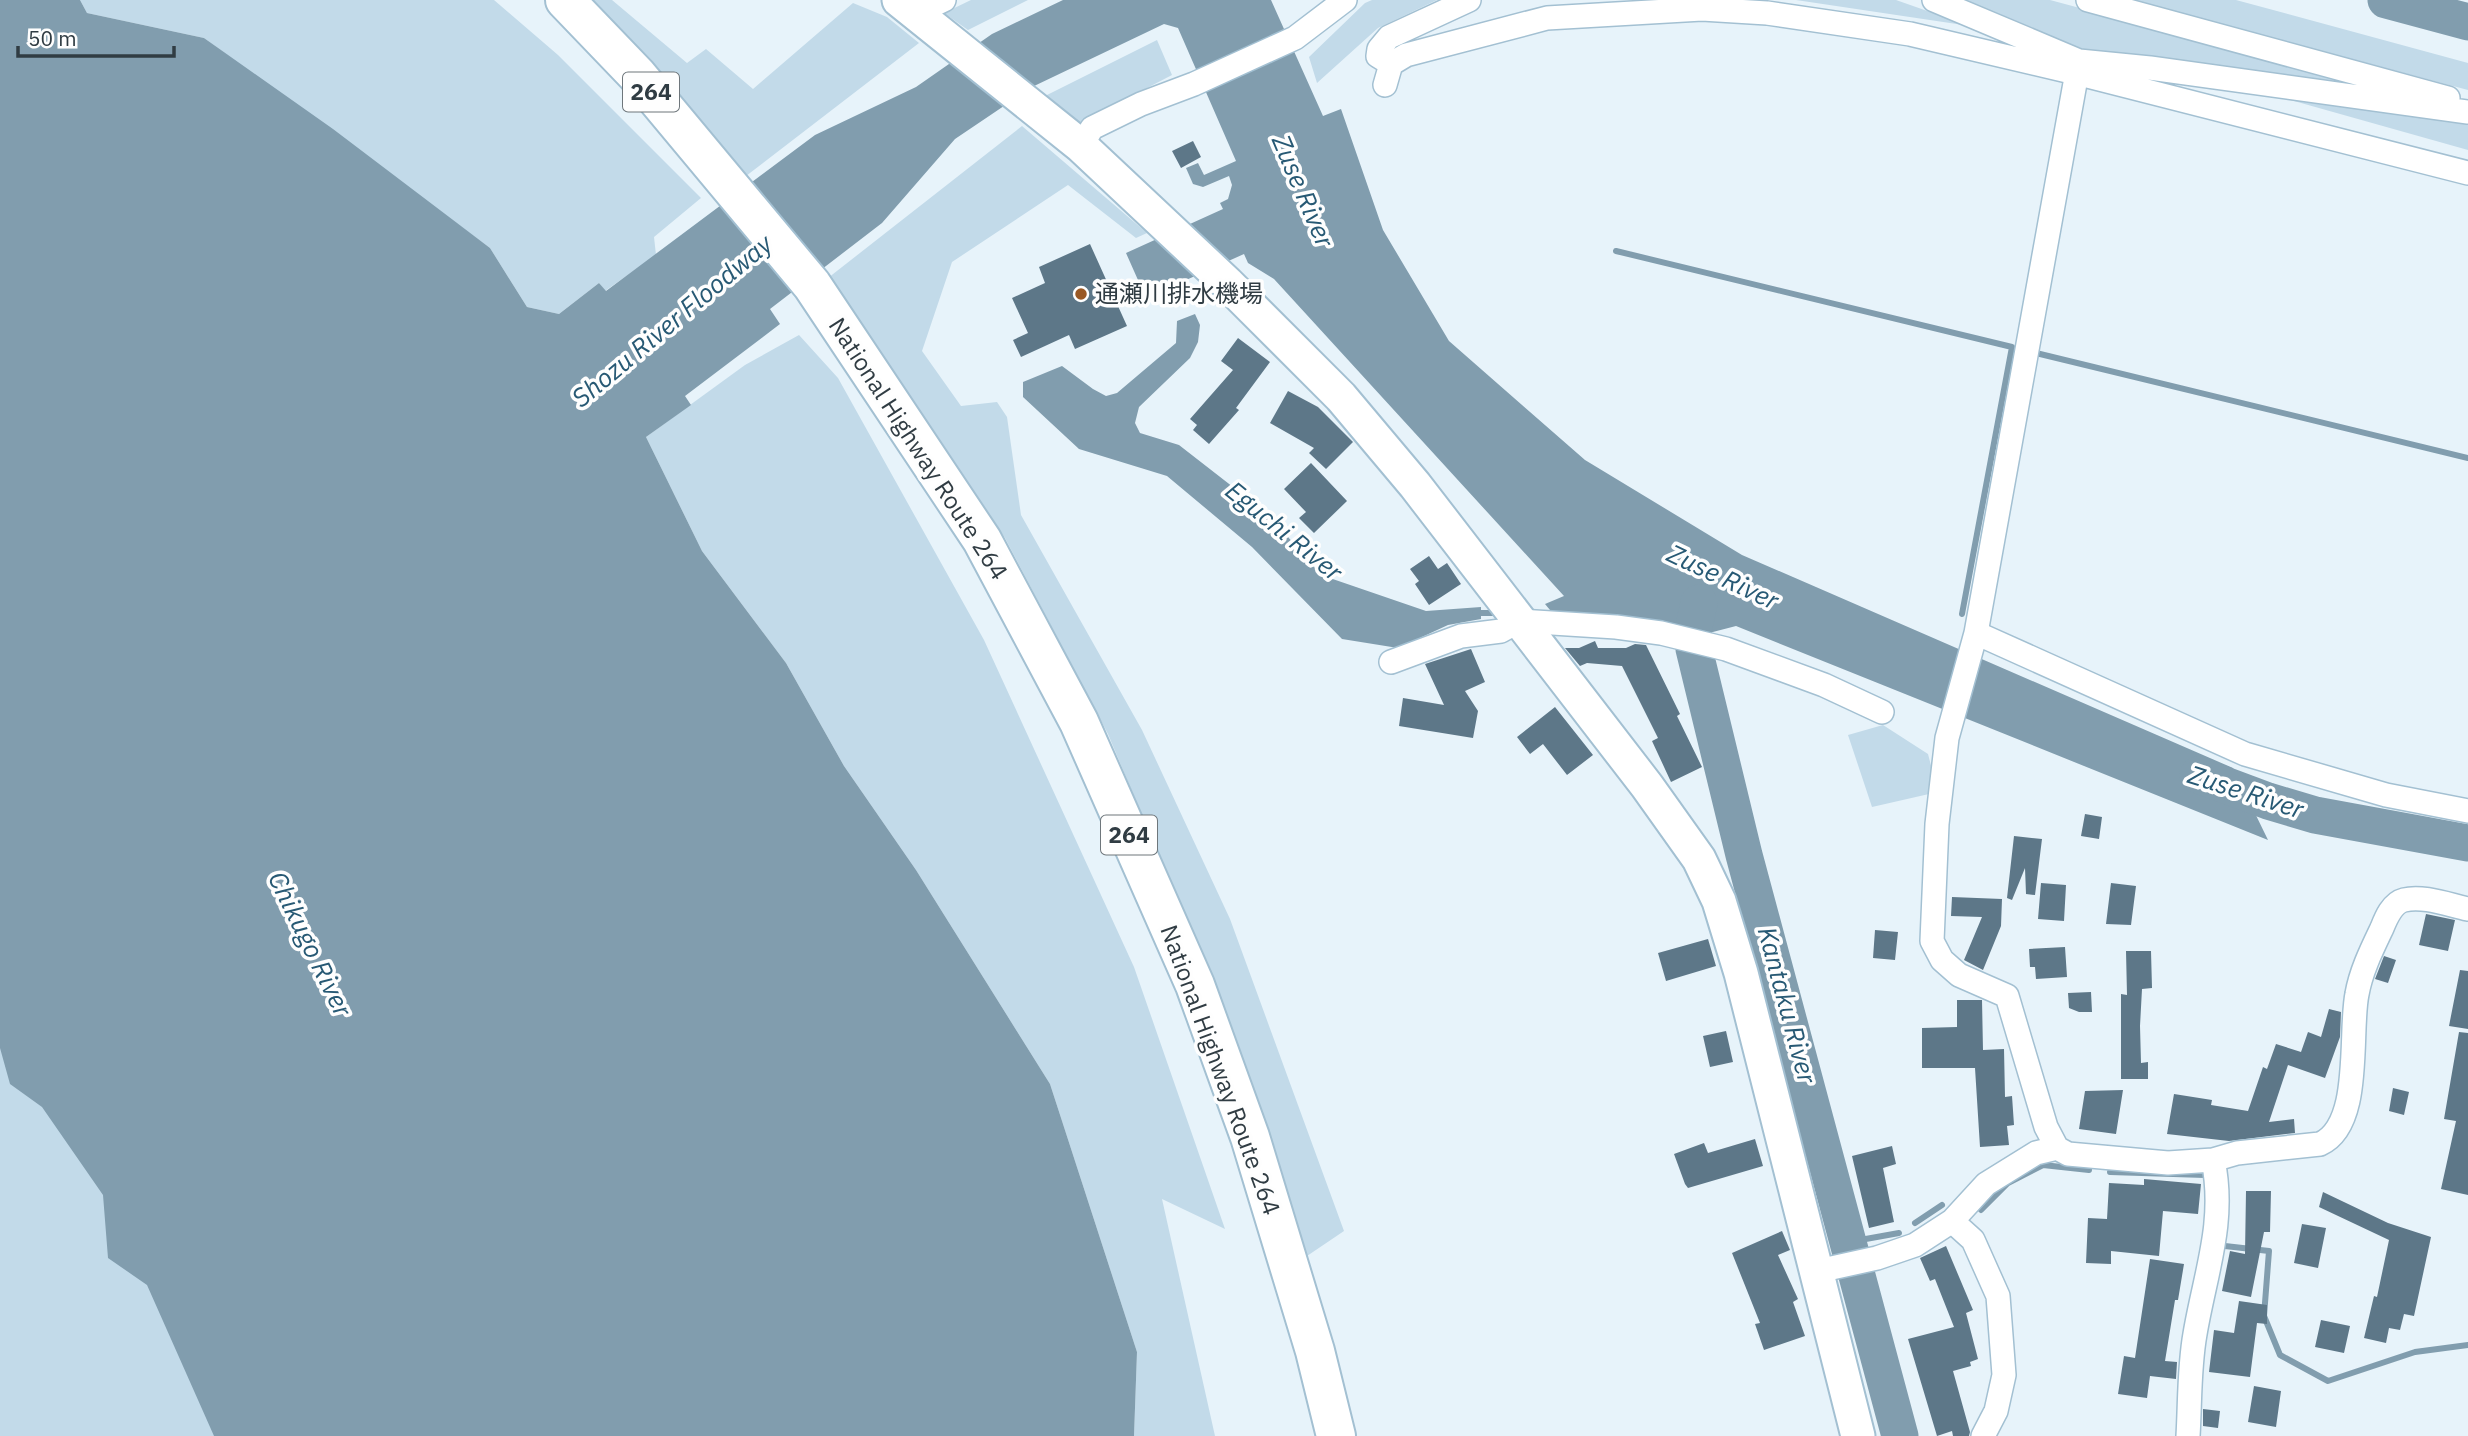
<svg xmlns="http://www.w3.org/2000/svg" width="2468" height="1436" font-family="'IBM Plex Sans','Noto Sans JP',sans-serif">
<rect width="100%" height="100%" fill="#e7f3fa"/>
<!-- green -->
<path fill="#c2dae9" d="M80 0H494L558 55 701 198 654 237 656 255 605 291 599 283 559 314 527 307 490 248 204 38 87 13Z
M584 0H612L687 63 706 49 753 89 853 3 887 17 919 43 746 176Z
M971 0H1028L968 30 944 13Z
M1372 0H1437L1378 28 1317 83 1309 57 1365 3Z
M1796 0H1896L1970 26Z
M1958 0H2050L2388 91 2083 49Z
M2131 0H2236L2468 63V90Z
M1157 40 1172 75 1074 126 1043 97Z
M2280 97 2468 122V150Z
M1022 126 1147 233 1136 238 1068 185 952 262 922 351 961 406 997 402 1007 417 1021 515 1142 730 1230 919 1344 1231 1307 1256 1207 971 1108 734 1005 538 877 347 828 278Z
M799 335 838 378 984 640 1134 967 1225 1229 1162 1199 1215 1436H1134L1137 1352 1050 1084 916 870 844 766 786 663 702 551 646 437 745 365Z
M1883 725 1928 754 1934 777 1929 794 1872 807 1848 735Z
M0 1008 23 1031 230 1436H0Z"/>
<!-- water -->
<path fill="#819dae" d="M0 0H80L87 13 204 38 333 129 490 248 527 307 559 314 599 283 606 291 815 135 916 87 992 34 1063 0H1271L1323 116 1341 109 1383 230 1449 341 1585 460 1742 555 2233 768 2268 840 1736 626 1709 633 1673 628 1650 620 1560 622 1545 604 1564 596 1274 279 1248 263 1244 254 1146 298 1126 253 1223 209 1220 203 1228 199 1232 185 1229 176 1203 187 1193 184 1186 168 1198 163 1204 175 1236 161 1178 28 1164 24 1032 87 955 139 882 223 770 309 780 324 685 396 691 405 646 437 702 551 786 663 844 766 916 870 1050 1084 1137 1352 1134 1436H214L147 1285 108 1258 103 1195 42 1107 10 1084 0 1048Z
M1195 314 1200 325 1198 342 1190 358 1139 407 1135 423 1140 433 1179 445 1269 515 1321 575 1426 611 1481 607V619L1448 625 1398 648 1342 639 1252 547 1167 476 1079 449 1023 397V382L1062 366 1093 389 1106 396 1117 393 1176 343 1177 321Z"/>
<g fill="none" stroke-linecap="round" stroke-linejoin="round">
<!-- stream -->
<path stroke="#819dae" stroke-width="6" d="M1616 251 2012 347 1962 614
M2036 353 2468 458
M1475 613H1499
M2110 1172 2205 1175 2209 1181
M1981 1210 2008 1183 2043 1165 2089 1170
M1915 1223 1942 1205
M1849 1242 1899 1233
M2225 1246 2269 1251 2264 1316 2280 1355 2328 1381 2415 1352 2468 1345"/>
<!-- river -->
<path stroke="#819dae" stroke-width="37" d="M2386 0 2468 22
M1699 603 1693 631 1694 649 1744 855 1900 1436
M2198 775 2268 801 2315 815 2468 843"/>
</g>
<!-- building -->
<path fill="#5d7788" d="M1193 141 1201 157 1181 168 1172 151Z
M1090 244 1127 326 1075 349 1069 335 1021 357 1013 340 1028 333 1012 298 1045 283 1039 267Z
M1238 338 1270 362 1236 408 1239 410 1209 444 1193 430 1197 425 1190 419 1233 370 1221 361Z
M1288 391 1318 407 1353 442 1326 469 1309 453 1314 448 1270 423Z
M1311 463 1347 501 1314 533 1299 518 1306 512 1284 489Z
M1429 556 1438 569 1447 563 1461 584 1429 605 1415 584 1419 581 1410 569Z
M1595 641 1598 648H1626L1635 644 1646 645 1680 714 1677 716 1702 767 1671 782 1652 741 1658 738 1622 666 1587 663 1580 666 1565 648H1579Z
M1471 649 1485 682 1465 691 1478 711 1473 738 1399 726 1403 698 1444 705 1425 664Z
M1555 707 1593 755 1567 775 1543 744 1530 754 1517 737Z
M2085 814 2102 817 2099 839 2081 836Z
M2014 836 2042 839 2035 895 2026 894 2025 868 2012 900 2007 898Z
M2041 883 2066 885 2064 921 2038 919Z
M2111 883 2136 886 2131 925 2106 924Z
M1952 897 2002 899 2001 926 1983 970 1964 960 1982 917 1951 916Z
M2426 914 2455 920 2448 951 2419 945Z
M1875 930 1898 932 1895 960 1873 958Z
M1708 939 1716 966 1666 981 1658 953Z
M2065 947 2067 977 2036 979 2035 967H2030L2029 949Z
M2126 951H2151L2152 988 2142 989 2140 1026 2141 1063 2148 1062V1079H2121V994L2127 995Z
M2384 956 2396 960 2388 983 2375 979Z
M2460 970 2468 971V1029L2449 1026Z
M2091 992 2092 1012H2079L2069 1008 2068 993Z
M1957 1000H1982L1983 1050 2004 1049 2005 1097 2012 1096 2014 1125 2007 1126 2009 1145 1980 1147 1975 1068H1922V1028L1957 1027Z
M2329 1009 2341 1012 2340 1037 2325 1078 2288 1065 2269 1122 2294 1119 2295 1133 2229 1141 2167 1134 2174 1094 2212 1100 2211 1105 2248 1111 2263 1067 2267 1069 2276 1044 2301 1052 2308 1032 2321 1037Z
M1726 1031 1733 1062 1710 1067 1703 1036Z
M2459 1032 2468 1033V1195L2441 1189 2456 1121 2444 1119Z
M2393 1088 2409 1092 2404 1115 2389 1111Z
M2123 1090 2116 1134 2079 1129 2085 1091Z
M1755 1139 1763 1166 1688 1188 1685 1184 1674 1154 1704 1143 1708 1153Z
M1892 1146 1896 1164 1883 1168 1894 1222 1869 1228 1852 1156Z
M2144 1179 2201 1184 2198 1214 2163 1211 2159 1256 2111 1251V1264L2086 1263 2088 1218 2107 1219 2109 1183 2144 1185Z
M2246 1191H2271L2270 1232H2264L2251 1297 2222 1291 2230 1251 2245 1254Z
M2323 1192 2388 1223 2431 1237 2414 1316 2404 1314 2400 1330 2389 1328 2386 1343 2364 1338 2374 1296 2377 1297 2389 1240 2319 1207Z
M2302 1224 2326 1228 2318 1268 2294 1263Z
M1782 1231 1790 1250 1778 1255 1798 1299 1793 1302 1805 1336 1764 1350 1755 1324 1760 1323 1732 1253Z
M1946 1246 1973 1310 1966 1313 1978 1359 1970 1362 1971 1366 1953 1371 1970 1432 1969 1436H1953L1952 1431 1937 1436 1908 1339 1954 1327 1935 1279 1930 1281 1920 1258Z
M2150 1259 2184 1264 2178 1300H2175L2165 1361 2177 1362 2176 1379 2150 1376 2147 1398 2118 1394 2124 1356 2135 1358Z
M2239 1301 2267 1305V1324L2257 1323 2250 1377 2209 1372 2214 1330 2234 1333Z
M2321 1320 2350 1326 2344 1353 2315 1347Z
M2254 1386 2281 1391 2276 1427 2248 1422Z
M2203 1409 2220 1411 2218 1428 2203 1426Z"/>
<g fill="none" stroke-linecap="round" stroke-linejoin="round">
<defs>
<path id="street" d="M1934 0 2079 61
M2088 0 2448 98
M917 13 944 0
M1391 64 1378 56 1379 49 1389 37 1469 0
M1385 85 1391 64 1406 55 1547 18 1702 9 1767 13 1910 34 2076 73 2468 173
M2468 112 2150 68 2079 61 1976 633 1947 738 1937 824 1932 941 1942 960 1959 975 2007 996 2046 1127 2057 1148 2068 1154 2168 1163 2213 1160 2237 1153 2320 1144C2363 1125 2349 1032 2357 994 2361 971 2372 949 2382 928 2386 918 2392 903 2404 900 2423 895 2449 905 2468 909
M1081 146 1092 128 1141 104 1194 84 1295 38 1345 0
M1976 633 2245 754 2386 795 2468 811
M1391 662 1461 636 1501 631 1519 621 1616 627 1661 633 1726 649 1824 685 1882 712
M1952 1221 1973 1240 1998 1296 2004 1375 1996 1411 1983 1436
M1818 1271 1877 1258 1915 1245 1952 1221 1986 1184 2036 1153 2057 1148
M2188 1436C2190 1403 2189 1367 2195 1334 2205 1274 2226 1222 2213 1160"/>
<path id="secondary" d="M899 0 1081 146 1227 283 1341 397 1415 485 1647 786 1699 859 1719 901 1741 973 1858 1436"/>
<path id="highway" d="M565 0 637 75 812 285 982 540 1079 722 1195 985 1250 1137 1315 1351 1336 1436"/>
</defs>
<!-- street casing -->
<use href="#street" stroke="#a3c0d2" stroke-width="26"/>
<!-- secondary casing -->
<use href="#secondary" stroke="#a3c0d2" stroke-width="37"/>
<!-- highway casing -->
<use href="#highway" stroke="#a3c0d2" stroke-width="42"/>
<!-- street -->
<use href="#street" stroke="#fff" stroke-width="23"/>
<!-- secondary -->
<use href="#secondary" stroke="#fff" stroke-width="33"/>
<!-- highway -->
<use href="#highway" stroke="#fff" stroke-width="38"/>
</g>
<!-- markers -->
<circle fill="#995824" stroke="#fefefe" stroke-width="2.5" cx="1081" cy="294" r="7"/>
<g text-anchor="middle" stroke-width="7" stroke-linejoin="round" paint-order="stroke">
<!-- shield labels -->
<g fill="#fefefe" stroke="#6e767b" stroke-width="2">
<rect x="623" y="72.5" width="56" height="39" rx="5"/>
<rect x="1101" y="815.5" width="56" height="39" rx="5"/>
</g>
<g font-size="23" font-weight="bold" fill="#303c43">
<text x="651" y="100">264</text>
<text x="1129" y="843">264</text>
</g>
<!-- poi labels -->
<g font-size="24" fill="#303c43" stroke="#fefefe" text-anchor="start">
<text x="1095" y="302">通瀬川排水機場</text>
</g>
<!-- street labels -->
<g font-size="24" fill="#303c43" stroke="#fefefe">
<text transform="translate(918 449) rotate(57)" y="8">National Highway Route 264</text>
<text transform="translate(1220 1070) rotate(70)" y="8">National Highway Route 264</text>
</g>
<!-- water labels -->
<g font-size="26" font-style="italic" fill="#275974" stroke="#fefefe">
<text transform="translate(1303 191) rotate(67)" y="9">Zuse River</text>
<text transform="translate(672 321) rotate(-40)" y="9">Shozu River Floodway</text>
<text transform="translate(1284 531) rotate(39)" y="9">Eguchi River</text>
<text transform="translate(1723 577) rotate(25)" y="9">Zuse River</text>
<text transform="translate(2246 792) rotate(18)" y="9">Zuse River</text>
<text transform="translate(310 944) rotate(64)" y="9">Chikugo River</text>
<text transform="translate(1787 1005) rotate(75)" y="9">Kantaku River</text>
</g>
</g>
<!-- scale -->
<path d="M18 46v10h156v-10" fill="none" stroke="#303c43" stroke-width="3.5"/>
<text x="28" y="46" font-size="21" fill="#303c43" stroke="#fefefe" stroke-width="5" paint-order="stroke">50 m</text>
</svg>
